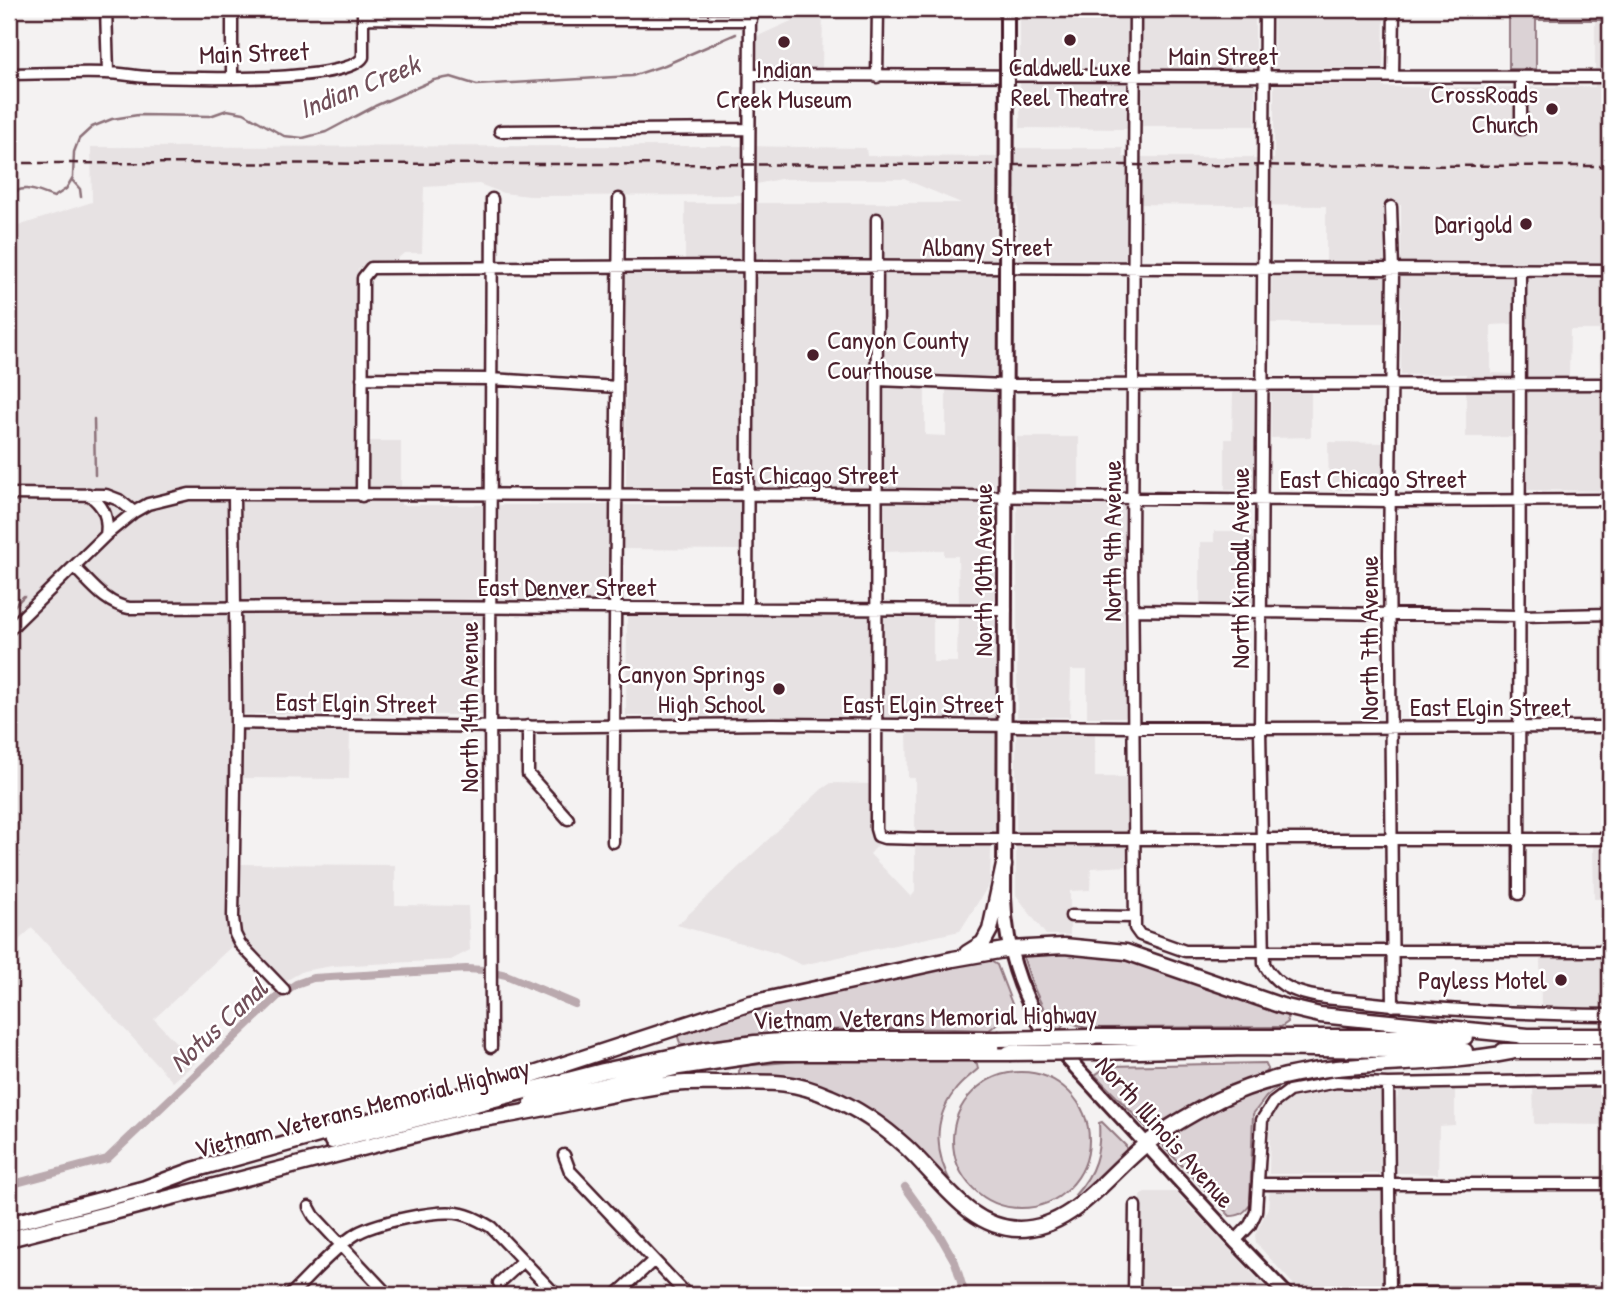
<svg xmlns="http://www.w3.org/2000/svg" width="1619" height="1304" font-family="'Patrick Hand',sans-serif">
<rect width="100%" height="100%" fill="#f4f2f2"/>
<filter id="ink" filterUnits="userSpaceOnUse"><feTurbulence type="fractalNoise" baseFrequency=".0143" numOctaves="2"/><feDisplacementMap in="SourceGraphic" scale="14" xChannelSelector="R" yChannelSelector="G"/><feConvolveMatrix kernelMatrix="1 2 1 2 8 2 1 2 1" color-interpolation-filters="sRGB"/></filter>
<g filter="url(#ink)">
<!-- built -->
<path fill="#e7e2e3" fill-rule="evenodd" d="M818 9H823L822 69H758V36Z
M1020 9H1255V126H1145L1127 129 1020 128Z
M1274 9H1384L1383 87H1595V20H1610V491L1528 490V437H1466V374L1401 375V205H1385L1386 261H1326V206L1130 204V262H1018V205L996 204 997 376H925V435L946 436V388L996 389 995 603H959L958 556H944V550L884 552V502H943V489H742L743 550 614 549 613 602 484 603V715L228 714V928L234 944 154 1019 195 1063 173 1082 32 928 9 949V229L92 202 91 147 744 146 866 148 867 156 996 157 1018 148H1123V157H1253V159H1274ZM780 179H904L961 203H685V274H626V488H684V505H401V441H356L358 270 368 261 396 260 404 253H422L424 187 479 184 503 193 530 196 743 195V187ZM1513 324V374L1491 373V325ZM1570 330H1599L1600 376H1569Z
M1272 277H1386L1387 323H1271Z
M1233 389H1257V490H1225V439H1232Z
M1311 389V437L1271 438V390Z
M1017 437H1079V506H1128V717H1087V670H1071L1070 717H1017Z
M1328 442 1386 443V490H1329Z
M1214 531H1257V604H1200V542H1214Z
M627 616H933V662H957L958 616H995V826L991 851 990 883 960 931 802 965 776 953 677 925 822 789 831 783 871 784V837L878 845 870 854 911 897 915 892V778H908L907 730H932L933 718 626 716Z
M240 730 350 731 349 779 240 778Z
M1016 730H1095V777H1128V866L1091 868 1090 890 1070 891V935H1046L1016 895Z
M1593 845H1610V899H1594Z
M239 864 395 865V905L468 906 470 950 451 960 332 966 303 971 282 983 241 938 238 930Z
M1540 959H1610V1010L1541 1009Z
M1610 1082V1125L1534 1124 1533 1083Z
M1455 1085V1125L1439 1126 1438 1174 1397 1173 1396 1102 1399 1091 1403 1087Z
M1375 1086 1383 1091 1385 1174H1269L1270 1121 1281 1103 1290 1098 1325 1090Z
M1270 1186 1384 1188V1295H1303L1256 1243 1255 1235 1268 1208Z
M1145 1192H1176L1266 1288 1270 1295H1140V1196Z"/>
<!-- green -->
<path fill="#dbd2d5" stroke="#927880" stroke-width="2" d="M1473 9H1610V20H1536V69H1509V16L1486 17Z
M1027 953 1098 954 1149 966 1286 1013 1288 1022 1281 1027 1085 1028 1065 1020 1061 1029H1057C1040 1007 1031 982 1023 956Z
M989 960 997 965 1012 1004 1008 1016 989 1030C887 1027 786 1027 685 1045L680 1043 678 1037 682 1030 741 1011 970 961Z
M894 1058 972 1059 977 1064 978 1069C970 1076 960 1083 954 1092 932 1121 935 1156 953 1186L949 1189C911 1160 872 1125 828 1105 799 1092 770 1085 739 1078V1071L742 1066 798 1061Z
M1265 1063 1268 1069 1262 1076 1214 1094 1148 1129 1095 1075 1108 1066Z
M953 1140a68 68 0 1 1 136 0a68 68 0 1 1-136 0Z
M1275 1084 1277 1088 1266 1097 1253 1114 1250 1205C1244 1213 1240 1216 1230 1216L1164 1147 1163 1141 1169 1133 1219 1105Z
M1102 1122 1126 1146V1150L1077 1197 1075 1195C1095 1173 1101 1152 1099 1123Z"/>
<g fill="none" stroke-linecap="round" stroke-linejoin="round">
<!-- stream -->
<path stroke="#8d727a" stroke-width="2.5" d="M72 180 80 189 81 197
M9 197C22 182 38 192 54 197L66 189 73 177 74 152 79 139 92 127 112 119 138 115 210 116 227 110 244 113 284 136 303 138 326 132 375 106 434 80 451 77 477 85 632 76 665 65 736 34
M94 419 95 475
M9 611 24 596"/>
<!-- canal -->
<path stroke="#baa9ae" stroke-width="8" d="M493 972 506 975 575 1004
M9 1185 107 1159 278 996 296 984 313 978 466 969 483 970
M905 1187 939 1234 955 1262 965 1295"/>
<defs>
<path id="minor" d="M106 9 108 73
M232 9V77
M1135 9 1132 553 1135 928 1140 935 1185 951H1610
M1265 9 1260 728 1264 964C1270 975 1279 984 1291 989 1313 999 1341 999 1364 1002 1446 1011 1528 1014 1610 1015
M363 18 490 20H751
M9 74C41 74 73 72 105 73 119 73 134 76 148 77 182 78 347 84 363 57V9
M751 75 1610 77
M1393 76 1394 9
M877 77 878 9
M1521 129V77
M500 131 749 129
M1391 207 1393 271 1389 553 1393 1006
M877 219 876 829 878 836 884 838 924 839H1610
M362 378 491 379 617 387
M877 380 1006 385 1610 384
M9 494 106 495 119 500 134 512
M88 494C103 505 109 516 106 535
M234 495 236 723 233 918 235 934 240 944 284 990
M362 496 363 278 371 268 749 266 1610 270
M74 567C91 583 105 604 129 608L384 607 1006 610
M747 609 750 9
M1132 610 1519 616 1610 614
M9 630 106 535 134 512 148 504 189 494 876 495 1390 501 1610 500
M236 723 503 727 772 724 1260 728 1610 727
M528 726V774L568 819
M613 842 619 199
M1519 894 1520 270
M1071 916 1134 917
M491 1047 490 665 492 199
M1388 1084 1390 1295
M564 1155 570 1171 687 1295
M1260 1184H1610
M309 1207 314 1216 388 1295
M1235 1241 1250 1225 1256 1212 1262 1120 1273 1103 1289 1091 1337 1082 1388 1084 1610 1080
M499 1283 523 1261
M1390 1293H1610
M290 1295C310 1276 330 1252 353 1236 371 1223 441 1208 462 1214 473 1216 482 1222 491 1227L556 1295
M616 1295 654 1260
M1134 1295 1135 1206"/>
<path id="major" d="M1007 9V68
M1006 276 1004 897C1005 948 1021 995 1048 1037L1235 1241 1287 1295"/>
<path id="highway" d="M967 953 983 943 990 930 1004 865
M1521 1036H1610
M1092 1037H1465
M1503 1051H1610
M1103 1052 1246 1048 1465 1051
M532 1103 679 1067 774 1053H1009
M468 1121C537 1113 604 1093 672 1084 691 1082 710 1083 729 1083 768 1082 793 1080 830 1097 859 1109 883 1126 906 1147 940 1178 968 1228 1019 1229 1073 1229 1107 1175 1145 1145 1167 1127 1193 1113 1218 1100 1316 1052 1409 1072 1511 1052
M332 1141 603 1071 703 1050 755 1043 806 1039H998
M145 1188 193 1170 519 1079 751 1003 953 959 1010 949 1064 946 1126 952 1282 1006 1320 1015 1528 1036
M9 1224 153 1186
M9 1239 475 1119"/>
</defs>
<!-- minor casing -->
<use href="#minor" stroke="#4a1f2b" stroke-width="15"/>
<!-- major casing -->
<use href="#major" stroke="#4a1f2b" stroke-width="18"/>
<!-- highway casing -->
<use href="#highway" stroke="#4a1f2b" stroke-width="19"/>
<!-- minor -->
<use href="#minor" stroke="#fff" stroke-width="10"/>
<!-- major -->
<use href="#major" stroke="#fff" stroke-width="12"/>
<!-- highway -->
<use href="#highway" stroke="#fff" stroke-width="14"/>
<!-- rail -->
<path stroke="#4a1f2b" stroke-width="2.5" stroke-dasharray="10 5" stroke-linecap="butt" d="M9 163 1610 166"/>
<defs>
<path id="major-bridge" d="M1006 276 1007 68"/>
<path id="highway-bridge" d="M998 1039 1092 1037
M1009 1053 1103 1052"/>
</defs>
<!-- major-bridge casing -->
<use href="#major-bridge" stroke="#4a1f2b" stroke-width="18" stroke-linecap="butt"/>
<!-- highway-bridge casing -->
<use href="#highway-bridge" stroke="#4a1f2b" stroke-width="19" stroke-linecap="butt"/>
<!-- major-bridge -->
<use href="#major-bridge" stroke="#fff" stroke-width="12"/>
<!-- highway-bridge -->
<use href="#highway-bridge" stroke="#fff" stroke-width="14"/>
</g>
</g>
<!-- markers -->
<g fill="#4a1f2b" stroke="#fff" stroke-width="2.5">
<circle cx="1070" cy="40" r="7"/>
<circle cx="784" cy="42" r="7"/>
<circle cx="1552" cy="109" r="7"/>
<circle cx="1526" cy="224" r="7"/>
<circle cx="813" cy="355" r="7"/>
<circle cx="779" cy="689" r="7"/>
<circle cx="1561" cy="980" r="7"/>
</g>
<g text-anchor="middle" stroke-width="5" stroke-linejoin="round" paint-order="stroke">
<!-- street labels -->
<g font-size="26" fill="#4a1f2b" stroke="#fff">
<text transform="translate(254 53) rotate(-2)" y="9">Main Street</text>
<text x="1223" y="65">Main Street</text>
<text x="987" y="256">Albany Street</text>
<text x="805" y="484">East Chicago Street</text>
<text x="1373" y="488">East Chicago Street</text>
<text transform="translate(1112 541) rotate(-90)" y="9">North 9th Avenue</text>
<text transform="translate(1240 568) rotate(-90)" y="9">North Kimball Avenue</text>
<text transform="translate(983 570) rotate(-90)" y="9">North 10th Avenue</text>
<text x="567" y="596">East Denver Street</text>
<text transform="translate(1369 638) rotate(-90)" y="9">North 7th Avenue</text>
<text transform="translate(356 703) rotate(1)" y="9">East Elgin Street</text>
<text x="923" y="713">East Elgin Street</text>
<text transform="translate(469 707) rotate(-90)" y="9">North 14th Avenue</text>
<text x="1490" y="716">East Elgin Street</text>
<text transform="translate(925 1017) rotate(-1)" y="9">Vietnam Veterans Memorial Highway</text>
<text transform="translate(362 1108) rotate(-14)" y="9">Vietnam Veterans Memorial Highway</text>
<text transform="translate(1165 1132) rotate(48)" y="9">North Illinois Avenue</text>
</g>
<!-- poi labels -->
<g font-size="26" fill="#4a1f2b" stroke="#fff" text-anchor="end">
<text x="1070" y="76" text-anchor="middle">Caldwell Luxe<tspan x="1070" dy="30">Reel Theatre</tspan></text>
<text x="784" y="78" text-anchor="middle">Indian<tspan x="784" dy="30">Creek Museum</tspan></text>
<text x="1538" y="103">CrossRoads<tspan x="1538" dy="30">Church</tspan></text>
<text x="1512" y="233">Darigold</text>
<text x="827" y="349" text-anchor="start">Canyon County<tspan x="827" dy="30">Courthouse</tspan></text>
<text x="765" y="683">Canyon Springs<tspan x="765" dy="30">High School</tspan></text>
<text x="1547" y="989">Payless Motel</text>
</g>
<!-- water labels -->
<g font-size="28" font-style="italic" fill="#714f59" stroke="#fff">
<text transform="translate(359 86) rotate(-22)" y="10">Indian Creek</text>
<text transform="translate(218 1025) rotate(-43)" y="10">Notus Canal</text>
</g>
</g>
<!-- margin -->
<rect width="1619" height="1304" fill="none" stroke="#fff" stroke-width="35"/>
<rect x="18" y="18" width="1584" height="1269" fill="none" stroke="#4a1f2b" stroke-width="2.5" filter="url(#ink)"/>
</svg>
